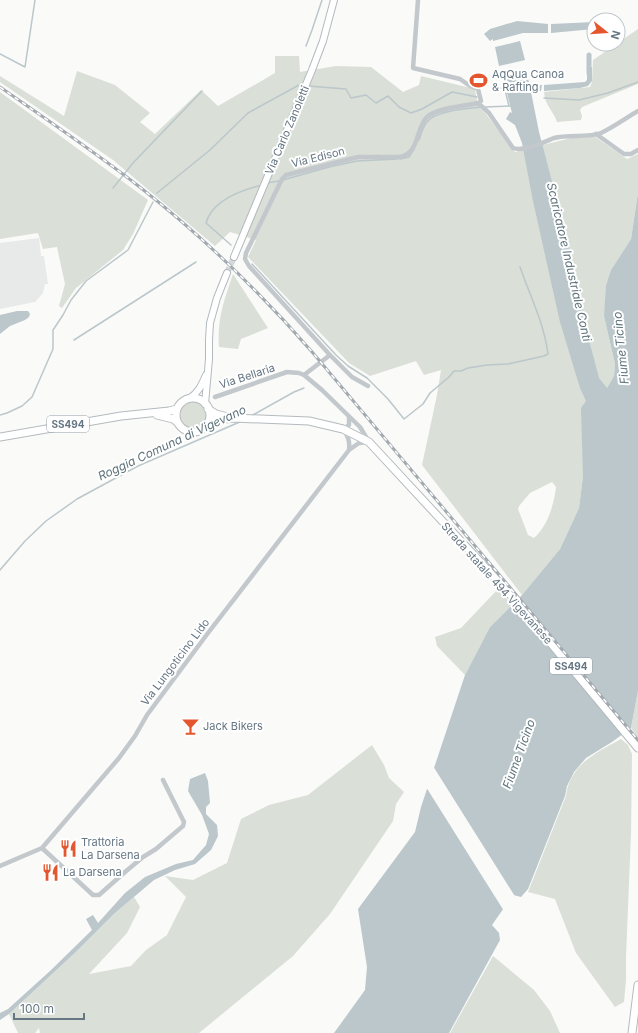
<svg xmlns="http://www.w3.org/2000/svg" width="638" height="1033" font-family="Inter,sans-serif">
<rect width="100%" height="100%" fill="#fafaf8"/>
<!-- built -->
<path fill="#e8e9e9" d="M39 238 41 256H44L48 284H45L43 293 35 302 0 309V243Z"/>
<!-- green -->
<path fill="#dadfd7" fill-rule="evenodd" d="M638 29V84L582 107 580 110 582 116 581 120 557 122C553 110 545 106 544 92L590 87 592 82 593 60Z
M275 56H299L300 72 336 66 371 67 403 92 419 85 421 76 475 89 478 106 486 114 515 152 575 137 594 136 627 159 638 154V193L631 239 611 270 604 316 615 364 614 376 607 388 583 476 579 508 560 549 522 595 422 465 437 395 441 370 424 375 416 361 370 376 349 363 248 257 256 240 230 232 215 246 113 160 0 82V76L64 116 77 71 115 85 150 113 140 122 155 134 201 90 218 106 275 73ZM552 482 556 487C554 504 548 526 534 538L528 535 518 509 519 506 530 493Z
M0 92 148 200 133 234 123 250 76 288 62 308 59 306 65 284 57 247 43 249 38 233 0 239Z
M233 274 268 328 241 339 238 349 219 347C217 318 224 301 233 274Z
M180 415a13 13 0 1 1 26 0a13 13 0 1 1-26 0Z
M498 589 512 605 490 627 465 675 437 646 435 637 461 628Z
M638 691V738L631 728Z
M621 739 628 745 632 754 631 833 626 957V980L624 1002 615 1007 576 953 555 899 528 892 566 796C570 764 596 753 621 739Z
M372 745 384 765 389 778 404 792 396 804 393 821 330 914 293 956 199 1033H40L39 1028 35 1033H18L9 1014 78 950 115 913 134 897 140 907 127 933 89 974 131 966 146 950 167 935 186 897 165 876 193 880 227 863 241 819 269 805 308 795Z
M493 956 534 990 550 1011 560 1033H450Z"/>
<!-- water -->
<path fill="#bbc7cb" d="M517 21 548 24V33H523L493 41V39L490 41 484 34 490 29Z
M594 22V29L551 33V24Z
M520 41 525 60 499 66 495 47Z
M592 67V81L588 86 580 88 544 91V85L585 82 587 80V68Z
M526 71 530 86 542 85 541 91 531 92 539 132 564 227 590 344 599 378 607 388 614 376 615 364 604 316 606 286 611 270 631 239 638 193V691L631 728 612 742 586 758 574 772 567 786 565 796 528 889 521 897 513 895 492 925 499 933 500 940 449 1033H334L365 990 367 967 358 909 415 832 421 807 465 675 490 627 522 595 560 549 579 508 583 476 581 408 586 401 580 388 560 322 533 201 522 143 515 125 506 119 510 112 512 113 503 77Z
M17 311H28L30 314 29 317 25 320 10 326 0 334V315Z
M205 773 208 781 210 803 206 807V814L217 825 218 836 211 850 195 864 175 870 154 880 115 913 78 950 9 1014 0 1020V1013L8 1009 50 971 92 930 86 919 93 915 98 923 125 893 145 877 176 864 193 860 206 845 209 834 202 815 188 791 190 779Z"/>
<!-- pier -->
<path fill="#fafaf8" d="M433 766 516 898 514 897 504 911 426 787Z"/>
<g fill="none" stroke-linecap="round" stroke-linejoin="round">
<!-- stream -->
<path stroke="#bbc7cb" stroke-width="1.5" d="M306 46 312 30 322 0
M0 54 25 67 35 0
M308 86 346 89 351 98 366 95 376 103 388 96 399 107 411 113 422 109 452 92 477 97
M501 88 505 90 509 106
M544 98 579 100 608 93 638 82
M485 107 511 106
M419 140C421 135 423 125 428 121 436 111 469 108 482 107
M400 159 409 157 414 149
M283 180 329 167 357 161 397 159
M267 183 279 181
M113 188 133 163 202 91
M157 193 210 150 248 113 299 85 302 86
M231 245 206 223C212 201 242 190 262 185
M252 264 336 355 348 366 367 378 388 399 404 419 423 404 430 393 449 377 454 371H461L468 368 487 365 508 364 544 356 548 354C544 323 530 296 520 267
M74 340 196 262
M0 415 7 413 22 406 32 397 53 349V330L63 315 71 300 86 281 128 250 153 202
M251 416 294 392 304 388
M0 570 25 541 46 521 77 499 138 466 242 421"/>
<!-- canal -->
<path stroke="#bbc7cb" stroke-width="5" d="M589 55V73"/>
<!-- secondary-tunnel -->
<path stroke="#d5d9db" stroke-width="6" stroke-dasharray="6 3" stroke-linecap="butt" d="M227 273 234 257"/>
<defs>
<path id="secondary" d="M234 257 312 70 323 41 334 0
M190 398C199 392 202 384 206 375
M205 404 209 359V340L210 323 217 298 227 273"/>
<path id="primary" d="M176 415a17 17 0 1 1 34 0a17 17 0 1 1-34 0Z
M208 409 216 414 228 417
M157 415 173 419 177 422
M208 423 216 420 234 418 309 421 343 429 369 442 509 593 638 748
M0 437 121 416 169 411 177 409
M632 1033 638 985"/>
</defs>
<!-- secondary casing -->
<use href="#secondary" stroke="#b3babf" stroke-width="8"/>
<!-- primary casing -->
<use href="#primary" stroke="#b5babe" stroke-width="9"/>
<!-- street -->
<path stroke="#c3c8cc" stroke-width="4.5" d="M418 0 413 68 460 79 470 86 478 89 481 101 478 103
M478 103 489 113 513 148C524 152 544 142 554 138 568 134 588 138 601 133 614 127 626 118 638 111
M596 134 624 154H631L638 150
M330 355 352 377 368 386
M304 375 330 355 249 266 245 259 246 253 282 179 286 175 358 157H400C420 153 415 129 427 117 436 108 465 106 478 103
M349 450C350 441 348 436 343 429L349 425V417
M42 848 93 895H99L125 872 143 857 156 849 183 826 184 822 163 780
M0 866 42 848 119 758 135 736 147 715 208 633 349 450 359 443 369 442 360 427 322 390 304 375 299 373 287 372 215 397"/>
<!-- secondary -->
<use href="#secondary" stroke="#fff" stroke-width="6"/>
<!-- primary -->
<use href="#primary" stroke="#fff" stroke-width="7"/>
<defs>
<path id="rail" d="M0 87C47 120 95 152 141 188 203 237 261 293 313 353L638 740"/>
</defs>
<!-- rail casing -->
<use href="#rail" stroke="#a2aab0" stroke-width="3"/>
<!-- rail -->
<use href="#rail" stroke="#fff" stroke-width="1.5" stroke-dasharray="4.5" stroke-linecap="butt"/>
</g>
<!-- icons -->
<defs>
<symbol id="stadium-bare" viewBox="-9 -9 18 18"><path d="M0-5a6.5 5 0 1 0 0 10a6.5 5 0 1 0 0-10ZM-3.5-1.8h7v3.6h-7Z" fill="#e4572e" stroke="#fff" stroke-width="2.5" paint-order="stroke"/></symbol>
<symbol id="bar-bare" viewBox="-9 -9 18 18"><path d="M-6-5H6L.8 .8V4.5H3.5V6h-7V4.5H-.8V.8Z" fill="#e4572e" stroke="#fff" stroke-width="2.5" paint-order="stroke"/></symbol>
<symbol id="restaurant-bare" viewBox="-9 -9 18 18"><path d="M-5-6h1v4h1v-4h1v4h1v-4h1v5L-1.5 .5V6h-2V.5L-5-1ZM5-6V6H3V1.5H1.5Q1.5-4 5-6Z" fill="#e4572e" stroke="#fff" stroke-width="2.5" paint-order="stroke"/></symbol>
</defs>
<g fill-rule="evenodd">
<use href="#stadium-bare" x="466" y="68" width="25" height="25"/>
<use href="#bar-bare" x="178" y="714" width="25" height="25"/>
<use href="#restaurant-bare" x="56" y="836" width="25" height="25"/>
<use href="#restaurant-bare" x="38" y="860" width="25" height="25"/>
</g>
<g text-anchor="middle" stroke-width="4" stroke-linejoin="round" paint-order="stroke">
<!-- shield labels -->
<g fill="#fff" stroke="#939fa8" stroke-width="1">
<rect x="47" y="416" width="42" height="16" rx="3"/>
<rect x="550" y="658" width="42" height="16" rx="3"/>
</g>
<g font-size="10" font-weight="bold" fill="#657683">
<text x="68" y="428">SS494</text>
<text x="571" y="670">SS494</text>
</g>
<!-- poi labels -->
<g font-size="11" fill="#657683" stroke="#fff" text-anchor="start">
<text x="492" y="78">AqQua Canoa<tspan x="492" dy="13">&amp; Rafting</tspan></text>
<text x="203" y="730">Jack Bikers</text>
<text x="81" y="846">Trattoria<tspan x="81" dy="13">La Darsena</tspan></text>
<text x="63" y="876">La Darsena</text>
</g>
<!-- street labels -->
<g font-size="11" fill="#657683" stroke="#fff">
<text transform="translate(287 130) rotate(-67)" y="4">Via Carlo Zanoletti</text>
<text transform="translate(318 157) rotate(-14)" y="4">Via Edison</text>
<text transform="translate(247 376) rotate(-18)" y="4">Via Bellaria</text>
<text transform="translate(497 583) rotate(48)" y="4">Strada statale 494 Vigevanese</text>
<text transform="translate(175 662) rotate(-53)" y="4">Via Lungoticino Lido</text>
</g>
<!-- water labels -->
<g font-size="12" font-style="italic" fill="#60757c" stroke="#fff">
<text transform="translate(569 262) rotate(77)" y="4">Scaricatore Industriale Conti</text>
<text transform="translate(621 348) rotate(-96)" y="4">Fiume Ticino</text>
<text transform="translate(172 443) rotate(-25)" y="4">Roggia Comuna di Vigevano</text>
<text transform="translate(519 754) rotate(-70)" y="4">Fiume Ticino</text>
</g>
</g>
<!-- north arrow -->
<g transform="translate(606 32) rotate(107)"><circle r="19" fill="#ffffff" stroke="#c1c8cd"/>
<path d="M0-3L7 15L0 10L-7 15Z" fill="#e4572e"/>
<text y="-6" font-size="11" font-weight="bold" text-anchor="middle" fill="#657683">N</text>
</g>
<!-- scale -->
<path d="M14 1013v6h70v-6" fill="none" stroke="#657683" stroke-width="2"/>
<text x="20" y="1013" font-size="12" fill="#657683" stroke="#ffffff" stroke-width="3" paint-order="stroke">100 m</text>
</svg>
